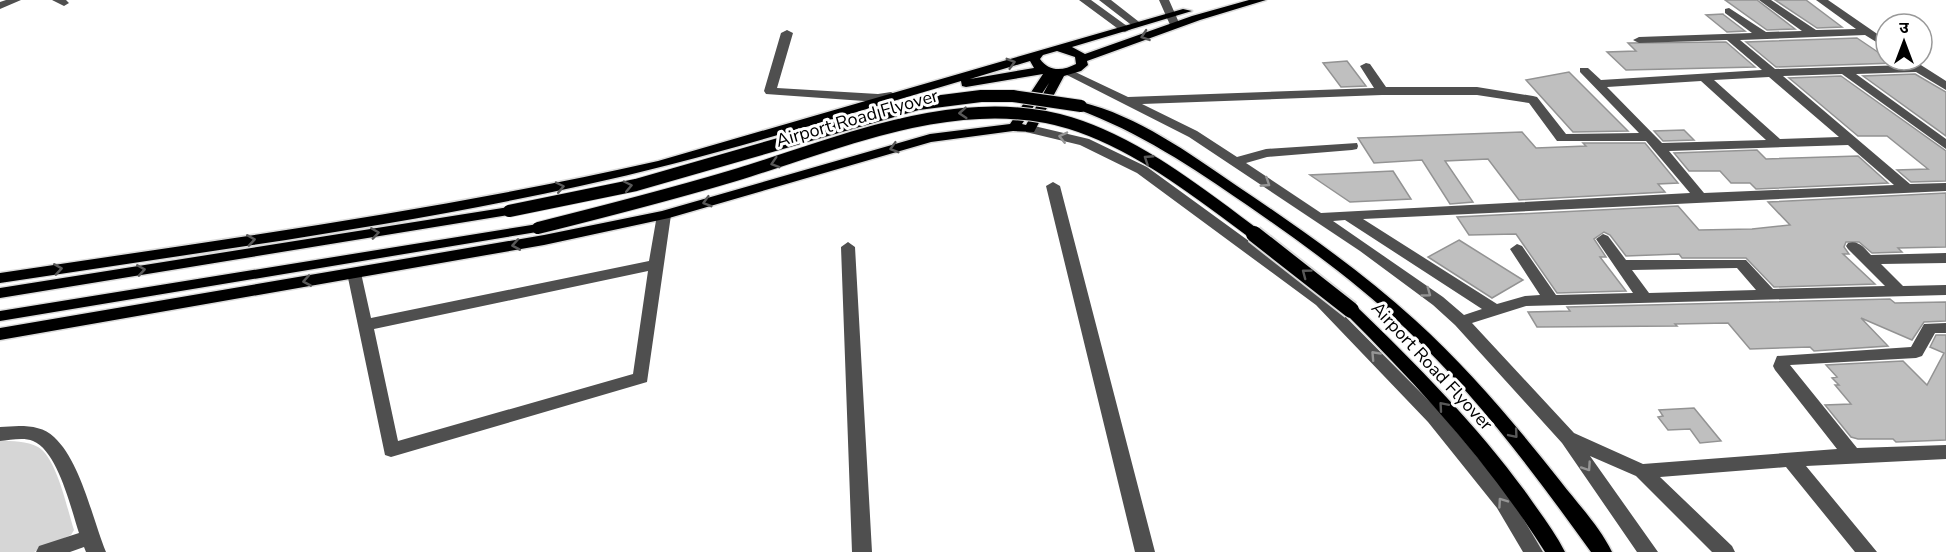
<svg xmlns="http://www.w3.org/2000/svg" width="1946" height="552" font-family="'Nunito Sans','Noto Sans Devanagari',sans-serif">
<rect width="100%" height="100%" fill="#fff"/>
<!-- green -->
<path fill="#d6d6d6" d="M0 441C12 441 27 441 38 447 57 458 67 509 74 530L71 535 34 552H0Z"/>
<!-- building -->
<path fill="#bfbfbf" stroke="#939393" stroke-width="1.5" d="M1725 0H1757L1795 29 1767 30Z
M1775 0H1806L1842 27 1817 28Z
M1723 14 1724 15 1745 31 1727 32 1706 15Z
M1857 38 1894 63 1776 67 1746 42Z
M1726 42 1755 67 1626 70 1607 52 1636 51 1628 43Z
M1347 61 1366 86 1341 87 1323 63Z
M1569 72 1628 131 1573 132 1526 80Z
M1915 74 1946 92V136L1863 76Z
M1841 76 1946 151V181L1911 182 1897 170 1928 169 1887 136H1858L1789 78Z
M1684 130 1694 140 1663 141 1654 131Z
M1522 132 1536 148 1586 146 1583 143H1645L1678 183 1658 184 1665 192 1519 200 1488 159 1445 161 1473 202 1450 204 1422 160 1374 163 1358 138Z
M1757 150 1766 159 1858 156 1888 183 1756 189 1750 183H1731L1720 171H1689L1674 153Z
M1393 171 1411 199 1350 202 1310 175Z
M1946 193V247L1898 248 1902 252 1872 253 1859 242H1846L1844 247 1849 254H1843L1875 284 1774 287 1746 258H1682L1679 254 1626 256 1610 235 1604 232 1594 239 1606 257H1600L1626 291 1557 293 1516 234 1469 235 1457 217 1678 206 1699 230 1752 229 1790 225 1768 202Z
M1459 240 1523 280 1492 298 1428 257Z
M1890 299 1895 303 1946 302V321L1924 322 1912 340 1861 318 1888 346 1814 351 1810 347 1750 349 1728 323 1675 324 1677 326 1537 327 1528 312 1570 311 1567 307Z
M1936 335H1946V440L1896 442 1893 439H1858L1851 437 1825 405 1851 404 1835 385H1839L1832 378 1837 377 1826 365 1903 361 1927 385 1944 353 1930 347Z
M1694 408 1721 441 1700 443 1690 429 1668 430 1658 417 1663 416 1659 410Z"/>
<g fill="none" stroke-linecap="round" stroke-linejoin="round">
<defs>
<path id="major" d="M1249 0H1266L1200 20 1087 61 1088 65 1081 71 1064 76 1034 132 1013 131 931 142 669 218 544 245 0 340V328L544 235 662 211 930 134 1010 124 1043 74 966 87 962 86 961 81C835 118 709 158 580 186 389 228 194 253 0 283V273C220 240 441 210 658 161L1183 9 1192 11 1072 47 1085 54 1192 16ZM1057 51 1075 57 1076 64C1063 71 1049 72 1040 59L1043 55ZM1030 61 1034 68 970 79ZM1049 83 1026 125 1022 124Z
M1081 102C1138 116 1189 153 1237 186 1298 227 1360 270 1415 320 1469 369 1516 425 1561 482 1578 504 1600 527 1612 552H1591C1534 473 1476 395 1405 328 1356 282 1302 243 1247 205 1192 167 1139 132 1077 109L1075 106Z
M509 207 516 211 514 214 0 298V288Z
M538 224 545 228 543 231 0 321V311Z
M1351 305 1356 306C1417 365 1477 425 1527 494 1540 513 1555 532 1565 552H1545C1489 463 1419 387 1346 314L1343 310 1346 306Z"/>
</defs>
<!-- major casing -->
<use href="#major" stroke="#dbdbdb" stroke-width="3"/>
<!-- minor -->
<path fill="#4f4f4f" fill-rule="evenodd" d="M6 0H21L0 9V2Z
M52 0H66L69 3 64 6Z
M1079 0H1091L1131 29 1125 32 1121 31Z
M1099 0H1111L1143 25 1134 27Z
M1159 0H1169L1180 25 1179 27H1171Z
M1759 0H1771L1816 30 1856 29 1816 0H1828L1886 40V48L1865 35 1740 40 1775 69 1907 65V61L1913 60 1946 81V90L1916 72 1856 74 1946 139V149L1842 74 1783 76 1910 184 1946 183V191L1363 219 1497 304 1525 296 1540 295 1510 249 1517 244 1522 246 1556 295 1633 293 1596 239 1603 234 1608 236 1626 260H1746L1773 289 1885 286 1848 249 1846 246 1848 243C1859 240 1864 248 1871 255L1946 253V263L1881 264 1903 286 1946 285V295L1526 306 1472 323 1574 433 1643 464 1837 449 1775 370 1773 366 1777 356 1911 347 1924 324 1946 323V333H1935L1922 356 1916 358 1790 365 1857 448 1946 445V459L1806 466 1877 552H1855L1786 467 1660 477 1732 546 1735 552H1712L1636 476 1590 456 1658 552H1637L1562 443 1455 325 1433 305 1360 251 1189 137 1061 72 1067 68 1071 70 1128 97 1374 88 1360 66 1366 63 1370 64 1386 87H1477L1533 96 1537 97 1566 134 1639 133 1580 72V68H1588L1601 80 1762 70 1727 40 1639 43 1633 40 1639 37 1752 33 1725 13V9L1729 8 1766 32 1802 31ZM1769 77 1839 137 1780 139 1714 80ZM1701 81 1766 140 1662 143 1607 87ZM1382 95H1477L1529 103 1557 141H1646L1690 193 1321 213 1246 163 1267 157 1352 150 1357 149 1358 146 1357 143 1266 149 1237 157 1197 131 1142 104ZM1848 145 1894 185 1704 193 1669 151ZM1345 220 1482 309 1464 315 1443 297 1333 221ZM1737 268 1756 290 1649 293 1632 270Z
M787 30 793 33 777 88 878 94 891 92 897 96 895 99 878 102 766 94 764 91 781 33Z
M1030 125 1089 139 1147 167 1326 297 1440 412 1511 498 1543 552H1523L1497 508 1428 422 1316 305 1137 173 1080 145 1026 132V126Z
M1053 182 1060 186 1155 552H1135L1046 186Z
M664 211 671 215 647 382 391 457 385 455 347 273 349 270 354 268 361 273 371 318 649 261 657 215ZM648 271 633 374 398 441 374 329Z
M848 242 855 247 872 552H852L841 247Z
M19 426C32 426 45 428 54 437 81 462 92 518 106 552H86L84 547 70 552H36L39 546 79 533C71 509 58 451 33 441 24 437 10 440 0 441V427Z"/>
<!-- major -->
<use href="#major" fill="#000" fill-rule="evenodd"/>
<defs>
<path id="major-bridge-far1" d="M509 211 636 185 918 104 981 96H1013L1081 106
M538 228C606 211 673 194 739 174 843 142 961 90 1070 123 1138 144 1199 193 1256 235"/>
<path id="major-bridge" d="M1254 234 1351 310"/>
</defs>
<!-- major-bridge-far1 casing -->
<use href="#major-bridge-far1" stroke="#dbdbdb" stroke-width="14" stroke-linecap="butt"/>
<!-- major-bridge casing -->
<use href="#major-bridge" stroke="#dbdbdb" stroke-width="20" stroke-linecap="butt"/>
<!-- major-bridge-far1 -->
<use href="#major-bridge-far1" stroke="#000" stroke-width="12"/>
<!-- major-bridge -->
<use href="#major-bridge" stroke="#000" stroke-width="16"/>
</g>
<!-- one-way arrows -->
<defs><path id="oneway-chevron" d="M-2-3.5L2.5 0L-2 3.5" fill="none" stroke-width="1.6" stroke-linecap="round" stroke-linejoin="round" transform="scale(1.5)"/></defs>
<g stroke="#595959">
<use href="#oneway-chevron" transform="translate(1145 36) rotate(161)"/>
<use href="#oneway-chevron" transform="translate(1011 63) rotate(-16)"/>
<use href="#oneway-chevron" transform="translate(963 113) rotate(176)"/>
<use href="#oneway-chevron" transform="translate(894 148) rotate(164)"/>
<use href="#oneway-chevron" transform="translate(1148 159) rotate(-147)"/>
<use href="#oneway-chevron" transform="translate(775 163) rotate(163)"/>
<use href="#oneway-chevron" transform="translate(628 186) rotate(-12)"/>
<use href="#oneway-chevron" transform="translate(560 187) rotate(-12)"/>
<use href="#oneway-chevron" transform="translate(707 202) rotate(164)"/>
<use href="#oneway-chevron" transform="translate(375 233) rotate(-8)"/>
<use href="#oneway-chevron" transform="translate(251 240) rotate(-9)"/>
<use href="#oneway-chevron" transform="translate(516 245) rotate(170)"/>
<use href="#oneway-chevron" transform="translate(58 269) rotate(-9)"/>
<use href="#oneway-chevron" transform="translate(141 270) rotate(-9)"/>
<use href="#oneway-chevron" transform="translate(1306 273) rotate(-143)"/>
<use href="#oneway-chevron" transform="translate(307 281) rotate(170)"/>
<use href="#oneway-chevron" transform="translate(1443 406) rotate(-131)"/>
<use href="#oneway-chevron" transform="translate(1514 434) rotate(50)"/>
</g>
<g stroke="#959595">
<use href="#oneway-chevron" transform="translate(1063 137) rotate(-167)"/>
<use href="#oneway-chevron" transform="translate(1266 183) rotate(33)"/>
<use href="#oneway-chevron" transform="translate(1427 293) rotate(36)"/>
<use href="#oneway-chevron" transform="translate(1375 355) rotate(-133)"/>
<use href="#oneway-chevron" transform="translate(1587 467) rotate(56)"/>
<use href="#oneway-chevron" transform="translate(1502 502) rotate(-125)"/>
</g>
<g text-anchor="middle" stroke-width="6" stroke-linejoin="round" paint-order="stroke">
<!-- street labels -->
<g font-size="18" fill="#000" stroke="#fff">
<text transform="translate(857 118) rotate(-16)" y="6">Airport Road Flyover</text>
<text transform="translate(1432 366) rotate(47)" y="6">Airport Road Flyover</text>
</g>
</g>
<!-- north arrow -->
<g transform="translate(1904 42)"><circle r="28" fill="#ffffff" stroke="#999999" stroke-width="1.5"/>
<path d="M0-4.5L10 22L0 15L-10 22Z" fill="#000000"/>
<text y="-9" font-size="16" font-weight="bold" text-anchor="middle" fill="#000000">उ</text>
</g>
</svg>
